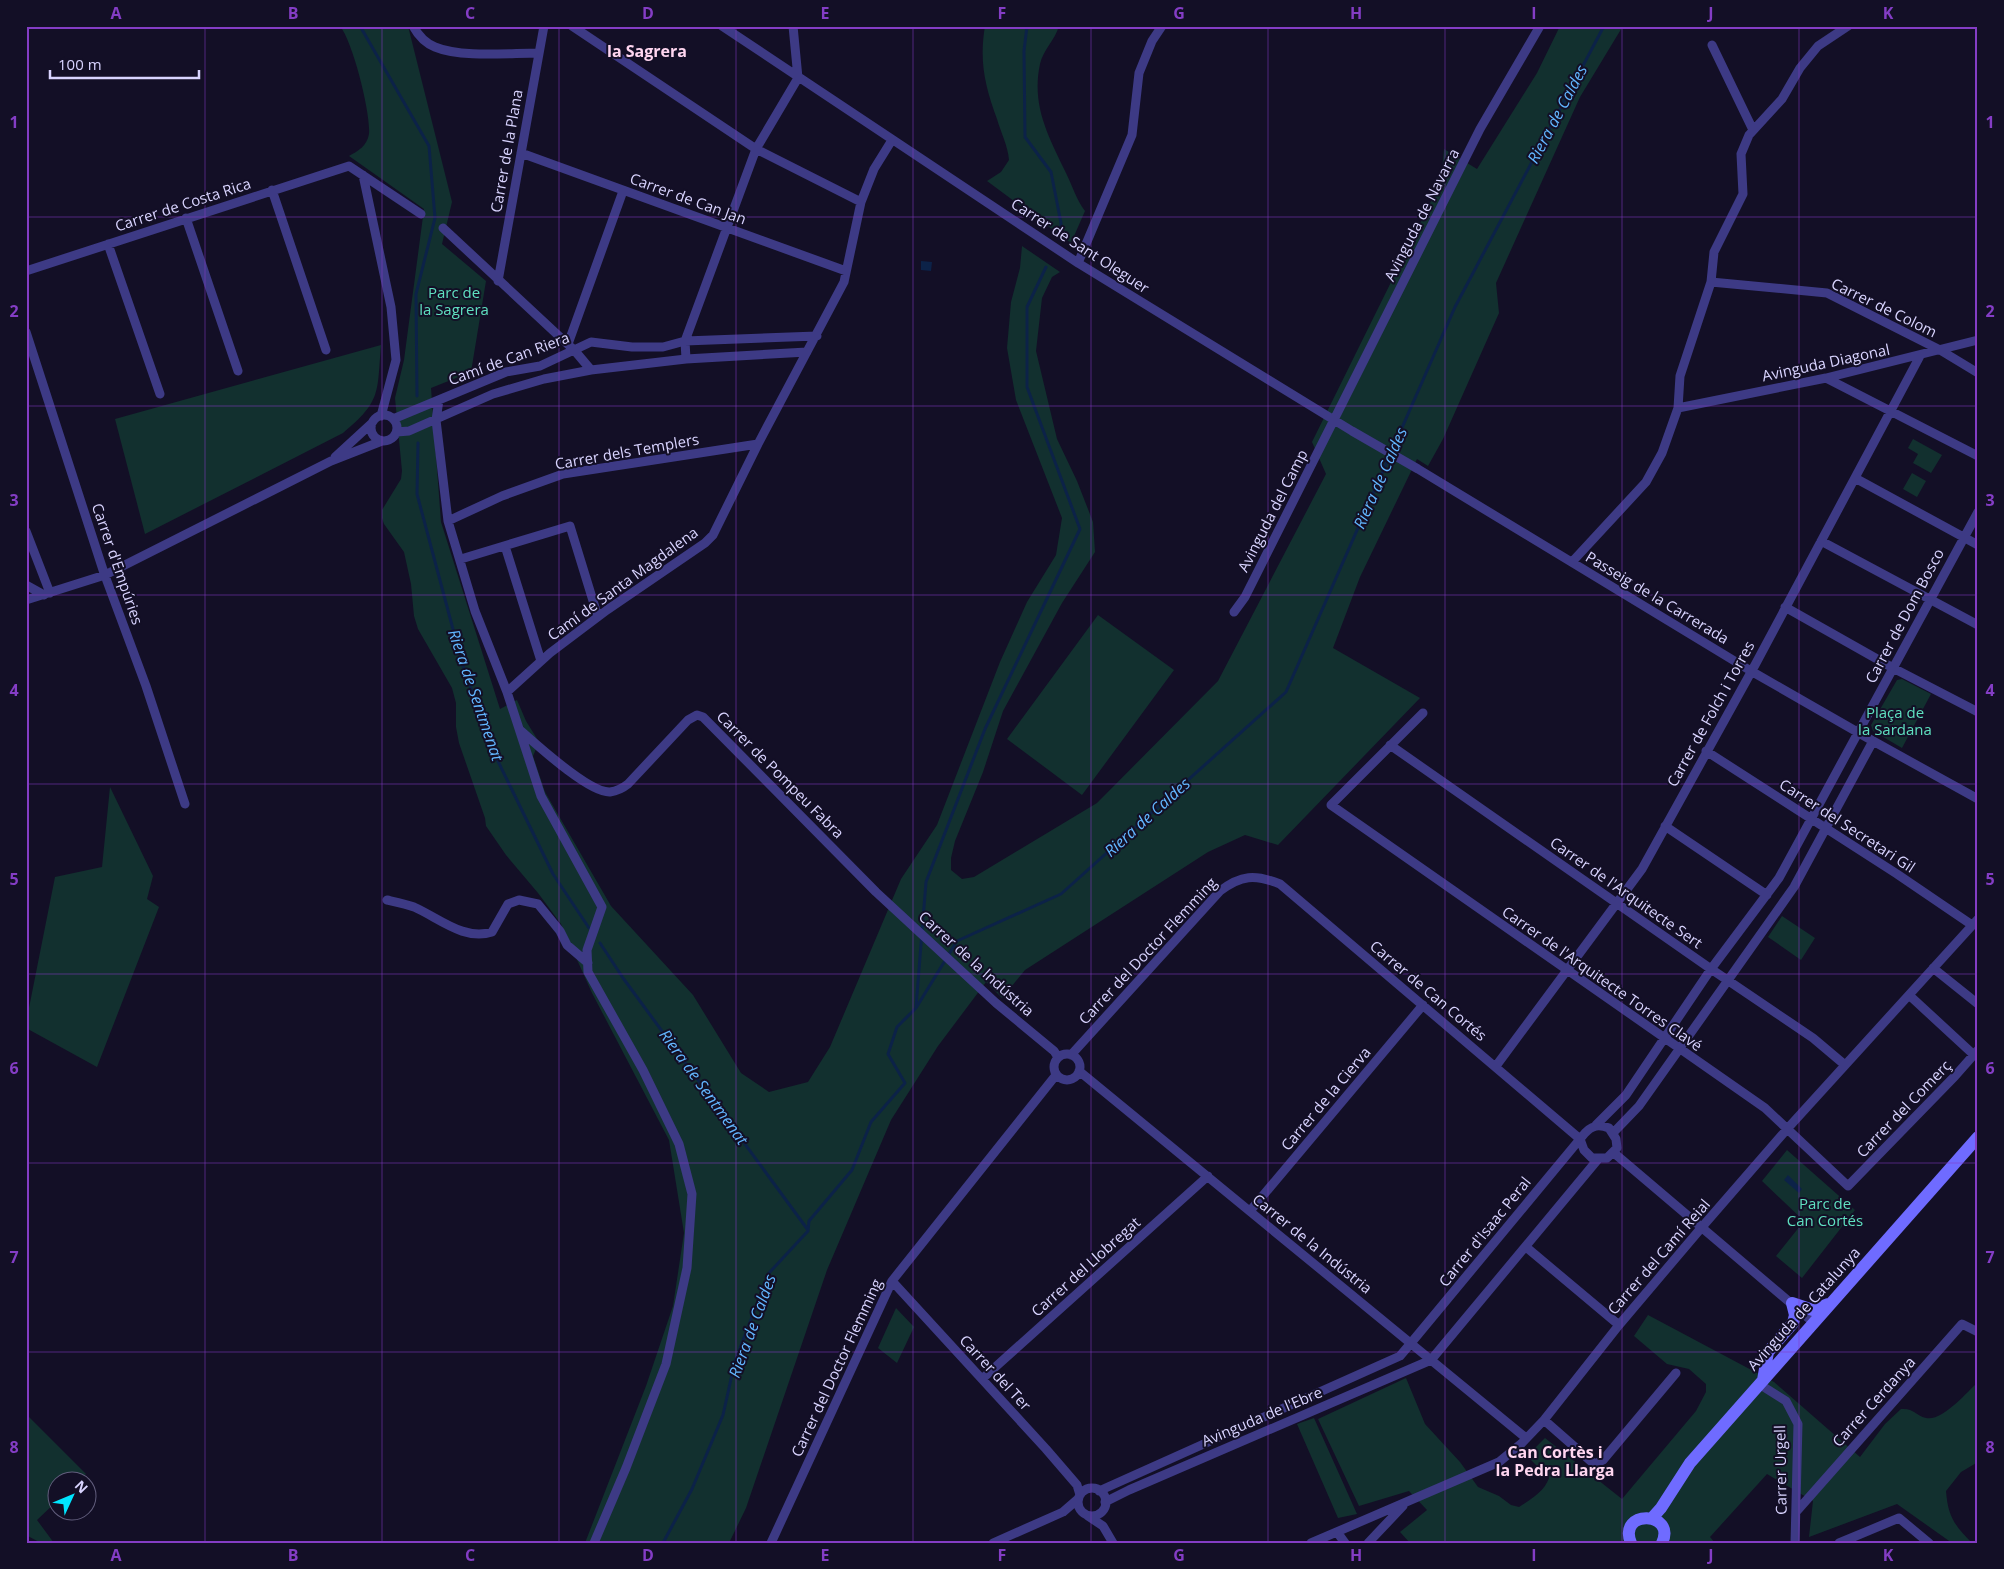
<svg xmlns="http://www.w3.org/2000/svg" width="2004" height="1569" font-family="'Open Sans',sans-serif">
<rect width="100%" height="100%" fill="#130f26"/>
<!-- green -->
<path fill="#12302f" d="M340 26H408L452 202 442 244 486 281 471 372 431 388 441 522 500 709 517 700 526 721 539 742 533 756 545 792 611 906 693 995 741 1073 769 1092 808 1082 830 1047 901 879 937 825 1000 662 1027 602 1056 555 1062 518 1016 400 1007 348 1011 302 1020 268 1022 246 1060 272 1052 277 1042 298 1036 351 1057 439 1077 481 1093 522 1095 552 1062 603 1003 711 983 772 955 841 951 858V870L962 879 974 877 1097 803 1218 681 1326 474 1312 442 1441 181 1444 149 1477 169 1537 73 1560 26H1623L1580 97 1496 283 1499 313 1443 439 1428 466 1417 459 1360 577 1333 648 1420 698 1278 845 1245 835 1208 852 1025 970 1002 998 986 982 938 1046 891 1120 827 1270 746 1508 729 1543H585L646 1386 673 1306 684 1233 669 1140 592 993 561 924 538 893 506 855 486 826 485 818 459 743 456 727V703L452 688 418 629 414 616 411 584 404 552 384 524 382 518V510L401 479 402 471 395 398 404 360 424 209 349 156C358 151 367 146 369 134 371 114 353 42 340 26Z
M985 26H1059C1055 40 1043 50 1040 64 1031 106 1049 137 1066 173 1073 187 1076 199 1085 211L1071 243 987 181 1001 172 1009 160C1008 146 1001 133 997 119 985 86 979 62 985 26Z
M381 345C377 392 382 401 343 433L145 534 115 419Z
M1913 439 1942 455 1931 473 1913 463 1918 454 1908 448Z
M1912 473 1926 481 1917 497 1903 489Z
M1098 615 1174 670 1082 795 1007 739Z
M1902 679 1931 694 1902 748 1873 731 1871 725 1897 680Z
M110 787 153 876 147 899 159 907 97 1067 26 1028V1023L55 877 102 867Z
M1782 916 1815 938 1801 960 1768 937Z
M1787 1150 1855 1210 1802 1278 1776 1256 1804 1221 1762 1181Z
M896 1308 914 1327 897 1363 878 1348Z
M1648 1315 1774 1382 1860 1457 1885 1424 1901 1409C1914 1408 1915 1415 1926 1418 1942 1422 1967 1392 1978 1382V1462L1961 1472 1946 1491C1948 1516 1954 1525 1972 1543H1952L1897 1504 1809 1537 1813 1501 1767 1474 1710 1537 1715 1543H1410L1400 1532 1427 1510 1409 1491 1359 1506 1318 1419 1406 1378 1425 1424 1460 1462 1478 1487 1499 1496 1511 1505 1519 1507C1531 1499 1544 1492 1549 1478L1527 1456 1545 1438 1622 1499 1696 1411 1706 1392V1384L1689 1369 1667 1364 1634 1336Z
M26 1414 86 1474 78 1481 58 1482 57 1501 37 1520 54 1543H41L26 1535Z
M1314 1418 1357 1514 1338 1518 1297 1424Z"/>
<!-- water -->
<path fill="#0c2248" d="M921 261 932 262 931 271 921 270Z
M1788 1175 1802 1189 1799 1193 1784 1180Z"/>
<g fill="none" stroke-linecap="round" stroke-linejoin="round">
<!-- stream -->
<path stroke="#0c2248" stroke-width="3" d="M360 26 429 146 435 218 416 294 417 396
M1027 26 1024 51 1025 137 1051 172 1061 223 1060 239
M418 443 417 494 462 663 493 751 553 874 589 928
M600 943 623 978 808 1230
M916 1007 926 882 985 729 1080 529 1027 387V307L1046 267
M663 1543 692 1489 723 1415 735 1361 769 1273 808 1231 809 1221 852 1170 871 1122 905 1083 888 1054 897 1027 916 1008 957 941 1061 894 1286 692 1455 307 1604 26"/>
<!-- street -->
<path stroke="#3d3a85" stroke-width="9" d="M413 26C418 35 425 43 435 47 461 58 509 53 538 53
M572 26 756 149 861 202
M722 26 1078 263 1352 431 1418 469 1751 671 1873 741 1978 799
M793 26 798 78
M1712 45 1753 130
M521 153 846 271
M363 175 391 307 396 360 381 416
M272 190 326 350
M186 218 238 371
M443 228 575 351 591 370
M108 244 160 394
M1078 263 1132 135 1139 73 1152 41 1162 26
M26 271 349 166 421 214
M498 281 544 26
M1711 282 1827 293 1940 350 1978 373
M26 332 104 573 146 686 185 804
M568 344 623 191
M686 359 685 341 756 149 798 78
M1826 378 1978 456
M439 400 436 420 448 521 475 611 507 692 541 796 602 907 587 950 588 972 643 1070 679 1144 692 1194 687 1268 666 1364 626 1468 594 1543
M1678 408 1826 378 1978 340
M371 428a13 13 0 1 1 26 0a13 13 0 1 1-26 0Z
M393 419 506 372 540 366 591 342 632 347H663L685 341 817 336
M397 432 409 431 493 394 544 379 591 370 686 359 807 352
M335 457 372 423
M1855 478 1978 545
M448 521 502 496 563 474 758 444
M26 531 50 593
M1821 541 1978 625
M505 546 541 661
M461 559 570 526 598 617
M1572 562 1646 482 1662 453 1678 408 1680 376 1711 282 1714 252 1743 194 1741 154 1749 135 1782 99 1800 68 1818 46 1848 26
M26 585 44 595
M26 600 105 575 331 461 382 441
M1785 607 1893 668 1978 712
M1234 612 1245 597 1480 129 1540 26
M507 692 550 653 607 610 705 543 713 535 758 444 844 282 861 202 874 169 892 140
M1423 713 1331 805 1765 1108 1848 1186 1955 1076 1978 1050
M520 730C537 745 589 793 610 792 617 791 623 788 628 784L688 720 697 715 703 717 876 892 996 1003 1054 1051 1058 1057
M1390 745 1711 969 1813 1038 1845 1065
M1706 751 1897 874 1972 925
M1665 826 1767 895
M387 900C396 902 406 904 414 907 439 918 464 941 492 932L508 904 519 900 538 904 560 931 567 945 588 963
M1933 968 1978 1004
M1909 995 1974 1055
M1054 1067a13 13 0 1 1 26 0a13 13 0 1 1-26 0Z
M1071 1055 1220 891C1241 875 1255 874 1280 884L1580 1139
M1496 1066 1642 869 1755 665 1920 356
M1079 1071 1526 1438
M1596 1125 1626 1095 1711 969 1779 878 1978 512
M1613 1133 1639 1106 1794 887 1873 741
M1614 1153 1813 1322
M1250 1211 1423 1005
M1526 1247 1619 1325
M892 1281 1046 1449 1077 1485 1080 1495
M982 1379 1208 1176
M1759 1384 1786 1401 1798 1424 1795 1543
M1544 1420 1593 1463H1597L1603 1460 1676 1373
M1078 1502a14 14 0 1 1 28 0a14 14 0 1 1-28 0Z
M1099 1491 1400 1356 1411 1343 1585 1133C1592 1125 1599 1124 1609 1128L1616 1139 1617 1148 1607 1158H1592L1584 1150 1580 1139
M1105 1502 1129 1490 1431 1360 1599 1158
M1796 1512 1962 1324 1978 1332
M1088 1516 1103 1526 1113 1543
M1337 1532 1345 1543
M771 1543 892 1281 1056 1075
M993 1543 1063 1512 1078 1499
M1311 1543 1499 1462 1522 1443 1544 1420 1619 1325 1702 1227 1788 1128 1978 919
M1368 1543 1403 1506
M1839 1543 1899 1518 1929 1543"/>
<!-- secondary -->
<path stroke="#6f6bff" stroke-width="12" d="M1763 1380 1768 1352 1793 1323 1795 1315 1792 1303 1813 1310 1828 1304
M1652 1518 1661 1508 1690 1463 1978 1137
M1631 1543C1617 1509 1677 1511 1662 1543"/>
</g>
<!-- grid -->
<path fill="none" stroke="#843dc5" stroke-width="1" stroke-opacity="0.55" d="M205 26V1543M382 26V1543M559 26V1543M736 26V1543M913 26V1543M1091 26V1543M1268 26V1543M1445 26V1543M1622 26V1543M1799 26V1543M26 217H1978M26 406H1978M26 595H1978M26 784H1978M26 974H1978M26 1163H1978M26 1352H1978"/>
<g text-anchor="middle" stroke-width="4" stroke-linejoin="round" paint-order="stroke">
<!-- street labels -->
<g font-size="15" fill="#d9d4ff" stroke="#130f26">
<text transform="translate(507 151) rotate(-80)" y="5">Carrer de la Plana</text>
<text transform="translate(688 199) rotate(20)" y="5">Carrer de Can Jan</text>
<text transform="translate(183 205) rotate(-18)" y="5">Carrer de Costa Rica</text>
<text transform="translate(1422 215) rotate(-63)" y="5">Avinguda de Navarra</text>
<text transform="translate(1080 246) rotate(33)" y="5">Carrer de Sant Oleguer</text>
<text transform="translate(1884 308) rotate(26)" y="5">Carrer de Colom</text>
<text transform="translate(509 359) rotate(-20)" y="5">Camí de Can Riera</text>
<text transform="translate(1826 363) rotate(-12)" y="5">Avinguda Diagonal</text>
<text transform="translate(627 452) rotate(-10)" y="5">Carrer dels Templers</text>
<text transform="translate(1273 511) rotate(-63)" y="5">Avinguda del Camp</text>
<text transform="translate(117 564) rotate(71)" y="5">Carrer d'Empúries</text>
<text transform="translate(623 584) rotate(-36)" y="5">Camí de Santa Magdalena</text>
<text transform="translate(1657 598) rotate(31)" y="5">Passeig de la Carrerada</text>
<text transform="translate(1905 616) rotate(-62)" y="5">Carrer de Dom Bosco</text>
<text transform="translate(1711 714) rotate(-61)" y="5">Carrer de Folch i Torres</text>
<text transform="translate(780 775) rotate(45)" y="5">Carrer de Pompeu Fabra</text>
<text transform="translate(1847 826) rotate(33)" y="5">Carrer del Secretari Gil</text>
<text transform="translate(1626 893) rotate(35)" y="5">Carrer de l'Arquitecte Sert</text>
<text transform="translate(1148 951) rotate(-47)" y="5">Carrer del Doctor Flemming</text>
<text transform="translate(976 964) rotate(42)" y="5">Carrer de la Indústria</text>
<text transform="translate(1602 979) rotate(35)" y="5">Carrer de l'Arquitecte Torres Clavé</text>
<text transform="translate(1428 991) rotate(40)" y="5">Carrer de Can Cortés</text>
<text transform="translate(1326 1099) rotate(-50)" y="5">Carrer de la Cierva</text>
<text transform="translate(1904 1109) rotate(-46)" y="5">Carrer del Comerç</text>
<text transform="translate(1485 1232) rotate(-51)" y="5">Carrer d'Isaac Peral</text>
<text transform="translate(1312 1244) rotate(39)" y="5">Carrer de la Indústria</text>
<text transform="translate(1659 1257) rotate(-49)" y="5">Carrer del Camí Reial</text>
<text transform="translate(1086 1267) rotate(-42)" y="5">Carrer del Llobregat</text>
<text transform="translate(1804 1309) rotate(-48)" y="5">Avinguda de Catalunya</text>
<text transform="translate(837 1368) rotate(-65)" y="5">Carrer del Doctor Flemming</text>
<text transform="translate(995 1373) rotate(47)" y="5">Carrer del Ter</text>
<text transform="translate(1874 1402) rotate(-48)" y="5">Carrer Cerdanya</text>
<text transform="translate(1262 1417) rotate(-23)" y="5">Avinguda de l'Ebre</text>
<text transform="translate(1781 1470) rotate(-91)" y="5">Carrer Urgell</text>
</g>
<!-- park labels -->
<g font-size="15" fill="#5fe0c0" stroke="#130f26">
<text x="454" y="298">Parc de<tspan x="454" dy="17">la Sagrera</tspan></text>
<text x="1895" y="718">Plaça de<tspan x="1895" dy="17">la Sardana</tspan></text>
<text x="1825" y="1209">Parc de<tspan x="1825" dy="17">Can Cortés</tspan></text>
</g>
<!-- neighbourhood labels -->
<g font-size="16" font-weight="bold" fill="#ffd6f0" stroke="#130f26">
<text x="647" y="57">la Sagrera</text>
<text x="1555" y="1458">Can Cortès i<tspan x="1555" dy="18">la Pedra Llarga</tspan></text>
</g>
<!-- water labels -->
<g font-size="16" font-style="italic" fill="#62b6ff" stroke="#130f26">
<text transform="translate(1557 114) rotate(-62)" y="6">Riera de Caldes</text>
<text transform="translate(1380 478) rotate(-66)" y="6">Riera de Caldes</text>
<text transform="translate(476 695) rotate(71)" y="6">Riera de Sentmenat</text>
<text transform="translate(1147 817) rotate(-42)" y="6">Riera de Caldes</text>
<text transform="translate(704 1087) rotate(54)" y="6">Riera de Sentmenat</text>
<text transform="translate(752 1326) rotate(-70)" y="6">Riera de Caldes</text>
</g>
</g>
<!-- border -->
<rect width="2004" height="1569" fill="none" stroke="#130f26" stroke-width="55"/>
<!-- north arrow -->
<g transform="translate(72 1496) rotate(46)"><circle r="24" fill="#130f26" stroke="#625e7d"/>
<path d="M0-4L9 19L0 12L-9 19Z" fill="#00e5ff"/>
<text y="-8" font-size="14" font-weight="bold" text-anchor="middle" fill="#d9d4ff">N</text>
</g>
<!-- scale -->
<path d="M50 70v8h149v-8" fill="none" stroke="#d9d4ff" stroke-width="2.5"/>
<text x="58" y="70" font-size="15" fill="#d9d4ff" stroke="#130f26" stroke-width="4" paint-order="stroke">100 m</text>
<rect x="28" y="28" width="1948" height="1514" fill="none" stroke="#843dc5" stroke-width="2"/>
<g font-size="16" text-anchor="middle" font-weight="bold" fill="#843dc5">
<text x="116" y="19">A</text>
<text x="293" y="19">B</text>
<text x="470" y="19">C</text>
<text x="648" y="19">D</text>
<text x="825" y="19">E</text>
<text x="1002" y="19">F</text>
<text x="1179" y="19">G</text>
<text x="1356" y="19">H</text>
<text x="1534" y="19">I</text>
<text x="1711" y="19">J</text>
<text x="1888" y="19">K</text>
<text x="14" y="128">1</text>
<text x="1990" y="128">1</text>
<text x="14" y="317">2</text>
<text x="1990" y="317">2</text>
<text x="14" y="506">3</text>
<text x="1990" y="506">3</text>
<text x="14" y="696">4</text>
<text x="1990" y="696">4</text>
<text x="14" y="885">5</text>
<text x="1990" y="885">5</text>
<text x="14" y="1074">6</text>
<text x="1990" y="1074">6</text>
<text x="14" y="1263">7</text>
<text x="1990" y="1263">7</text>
<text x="14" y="1453">8</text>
<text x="1990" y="1453">8</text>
<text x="116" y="1561">A</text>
<text x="293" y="1561">B</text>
<text x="470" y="1561">C</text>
<text x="648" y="1561">D</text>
<text x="825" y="1561">E</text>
<text x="1002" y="1561">F</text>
<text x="1179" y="1561">G</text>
<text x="1356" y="1561">H</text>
<text x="1534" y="1561">I</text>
<text x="1711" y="1561">J</text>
<text x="1888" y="1561">K</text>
</g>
</svg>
